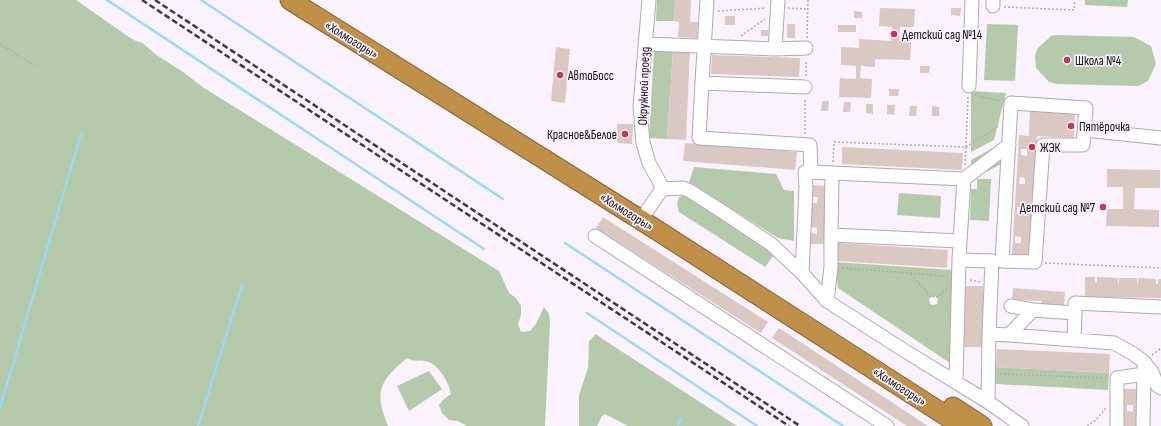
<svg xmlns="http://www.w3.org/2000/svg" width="1161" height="426" font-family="'Sofia Sans Condensed',sans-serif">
<rect width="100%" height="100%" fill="#faf2fd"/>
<!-- green -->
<path fill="#b5caaa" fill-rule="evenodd" d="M0 0H76L126 35 134 40 142 43 158 56 183 72 204 88 499 271 509 293 516 298 521 306V315L518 324 521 332 530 331 536 324 544 307 549 314 550 322 545 426H467L458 421 449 420 442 413 439 405 444 399 451 394C449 382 438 363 425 361 416 359 418 363 407 358 379 382 374 391 388 426H0Z
M657 0H675L674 21H656Z
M1085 0H1128L1127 7 1085 5Z
M987 24 1018 25 1015 81 984 80Z
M1057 35 1134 37 1151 46 1156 64 1148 81 1138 86 1057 84 1049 82 1036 68 1035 56 1037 49 1051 36Z
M654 50 673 51 667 139 649 138Z
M971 91 1006 93 994 140 971 152Z
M1000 144V165L971 179V160Z
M694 167 776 174 784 190 794 191V241L778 238 689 182Z
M977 179H991L989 221 970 220 971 189H977Z
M899 193 941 196 940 218 897 215Z
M686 195 776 252 765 267 679 212 677 204 679 197Z
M835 262 953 270 950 363 838 288ZM935 296 938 299 937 304 933 305 930 304 929 299 931 297Z
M596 334 604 340 737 426H628L605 414 602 416 597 426H579V395L588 368 589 341Z
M996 367 1109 373 1108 390 996 384Z
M429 371 442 389 409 411 397 386Z"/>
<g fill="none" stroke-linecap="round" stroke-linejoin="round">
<!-- stream -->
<path stroke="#9dd8fb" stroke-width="2.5" d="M107 0 484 249
M201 0 503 199
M565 243 843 426
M587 313 757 426
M0 408 81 134
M198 426 242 285
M678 426 681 418"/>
</g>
<!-- building -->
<path fill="#dac9c2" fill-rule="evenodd" d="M675 0H691L690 22H698L697 38 678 37 679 22 674 21Z
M880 8 915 9 914 27H900L899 41 911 42 910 60 875 59V67L861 66 860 78 872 79 871 98 839 97 840 78 856 79V66L841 65V47L859 48V39L891 41 892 27 879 26Z
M951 8H961L960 16 951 15Z
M854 11 862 12V18H854Z
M725 16H735V25H725Z
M787 24H795V38H787Z
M838 25H856V32H838Z
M761 30H768V36H761Z
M556 47 570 49 565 103 551 101Z
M673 51 690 52 686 140 667 139Z
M712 55 800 58 799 77 711 74Z
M920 66H930L929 73H920Z
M889 89H899L898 96H889Z
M822 101H829L828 111H821Z
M844 102H851L850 112H843Z
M866 104H873V114L866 113Z
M887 105H895L894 115 887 114Z
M910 106H917L916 116H909Z
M932 106 939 107V116H932Z
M1030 111 1075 114 1074 138 1037 136 1029 256 1012 255 1019 135 1029 136ZM1021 149H1027V156L1021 155ZM1020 177 1025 178V184H1019ZM1017 207 1023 208V214H1017ZM1015 236 1021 237V243H1015Z
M617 124H633L632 144 617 143Z
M685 143 797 152 795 170 683 161Z
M842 147 963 153 962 170 842 164Z
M1107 169 1160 170V188H1135L1134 209 1159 210V227L1106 226 1107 209H1123V187H1107Z
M809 185 827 186 825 244H807ZM812 197H818L817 203H811ZM811 227 817 228V234L811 233Z
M603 217 768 322 761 333 596 228Z
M838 243 948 250 947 268 837 261Z
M1085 277H1095V282H1097V277L1118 278V283H1119V278H1137V283H1138V278L1156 279V284H1158V279H1161V298L1085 297Z
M965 286H983V347H964Z
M1013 288 1065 292 1064 306 1041 305V301L1012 300Z
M779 328 928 426H907L772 338Z
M997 349 1110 354 1109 373 996 367Z
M1123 389H1141V426H1123ZM1127 405H1133V412L1127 411Z"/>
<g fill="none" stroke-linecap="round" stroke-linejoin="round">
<defs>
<path id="minor" d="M707 0 702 83 805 87
M993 0V6
M645 44 775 49 806 48
M775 49 778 0
M702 83 699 138 810 145 811 173
M969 86 972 0
M1011 103 1086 108 1083 145H1043L1035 262 1002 261Z
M1085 130 1161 138
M832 173 964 179 1009 145
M662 189 683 188 690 191 723 212 771 244 802 273 827 301 905 351 988 402 1022 426
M647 211 662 189 660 183 649 163 643 143 640 107 649 0
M595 236 887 426
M960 241 964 179
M802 273 806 187 805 172 832 173 831 235
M827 301 831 267V235L960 241 959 260
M1011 306 1033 310 1075 313V303L1161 307
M989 334 1009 335 1033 310
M1009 335 1114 343 1132 353 1144 362 1152 372 1157 385 1161 388
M1074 340 1075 313
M956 382 959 260 992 261 989 334 988 402
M1117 426V378L1144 374
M1143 426 1144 366"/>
<path id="highway" d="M290 0 641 220 962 426
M953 407 982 426"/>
</defs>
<!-- minor casing -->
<use href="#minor" stroke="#b2a8b5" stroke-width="15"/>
<!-- highway casing -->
<use href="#highway" stroke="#846336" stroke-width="21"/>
<!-- path -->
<path stroke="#b1aab3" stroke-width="1.5" stroke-dasharray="2 2" stroke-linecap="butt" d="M1004 7 1074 10 1075 0
M788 8 808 9
M718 11 766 8
M741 36 765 19
M807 38 808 0
M0 44 35 66
M806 76V60
M974 95 1001 101
M805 134V98
M966 147 968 97
M966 147 999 126
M833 162 834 142 966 147 965 165
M1045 263 1161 268
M842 268 948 276
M911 274 931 297 935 296 937 297 947 288
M970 280 980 282
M1152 355 1161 348
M1000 374 1106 378
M1087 426 1096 420 1106 408"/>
<!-- minor -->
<use href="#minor" stroke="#fff" stroke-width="13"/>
<!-- highway -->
<use href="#highway" stroke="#c09048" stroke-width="19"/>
<!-- rail -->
<path stroke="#3f3a40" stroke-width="2.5" stroke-dasharray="6 3" stroke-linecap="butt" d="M142 0 789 426
M155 0 800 426"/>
</g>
<!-- markers -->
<g fill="#c53555" stroke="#faf2fd" stroke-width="1.5">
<circle cx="894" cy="34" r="4"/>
<circle cx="1067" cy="60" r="4"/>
<circle cx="560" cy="75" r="4"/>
<circle cx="1071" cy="126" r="4"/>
<circle cx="625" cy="134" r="4"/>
<circle cx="1032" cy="147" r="4"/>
<circle cx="1103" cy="207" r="4"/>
</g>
<g text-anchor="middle" stroke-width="3.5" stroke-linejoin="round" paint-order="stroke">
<!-- poi labels -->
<g font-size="13" fill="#141015" stroke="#faf2fd" text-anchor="start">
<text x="902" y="39">Детский сад №14</text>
<text x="1075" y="65">Школа №4</text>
<text x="568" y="80">АвтоБосс</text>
<text x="1079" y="131">Пятёрочка</text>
<text x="617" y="139" text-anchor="end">Красное&amp;Белое</text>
<text x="1040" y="152">ЖЭК</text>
<text x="1095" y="212" text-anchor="end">Детский сад №7</text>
</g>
<!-- street labels -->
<g font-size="13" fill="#141015" stroke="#faf2fd">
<text transform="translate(352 39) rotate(32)" y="5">«Холмогоры»</text>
<text transform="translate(643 86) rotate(-88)" y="5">Окружной проезд</text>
<text transform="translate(627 211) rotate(32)" y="5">«Холмогоры»</text>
<text transform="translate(900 386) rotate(33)" y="5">«Холмогоры»</text>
</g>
</g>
</svg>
